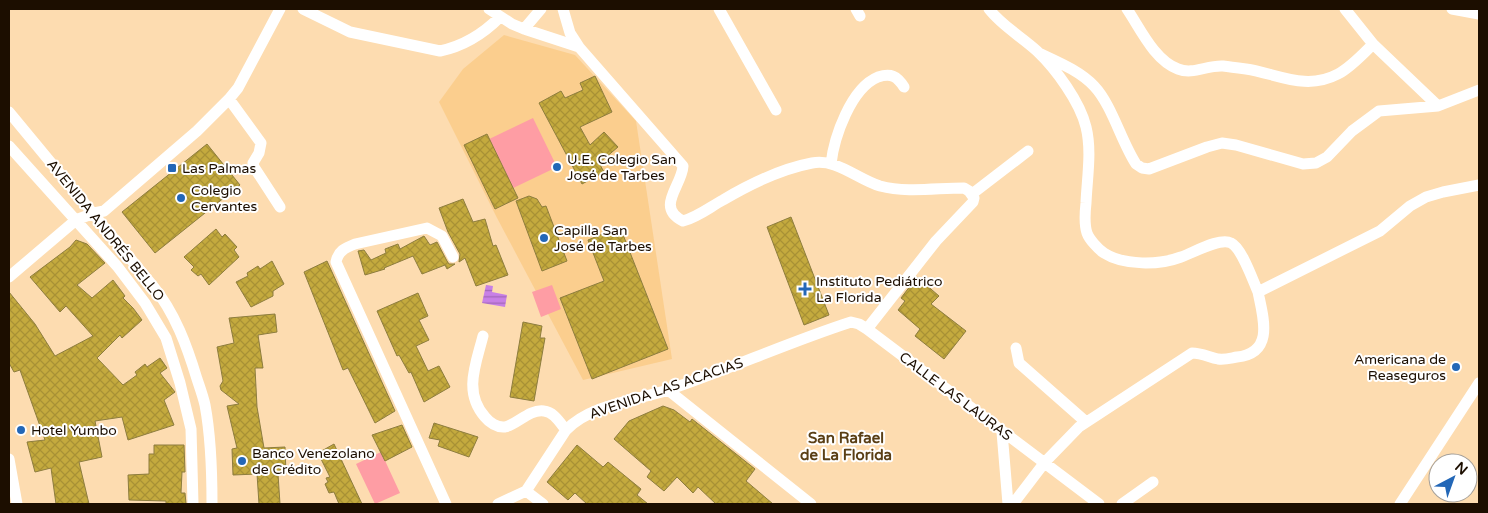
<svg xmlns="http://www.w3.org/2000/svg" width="1488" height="513" font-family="'Varela Round',sans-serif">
<defs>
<pattern id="water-rules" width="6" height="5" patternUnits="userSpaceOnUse" patternTransform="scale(1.25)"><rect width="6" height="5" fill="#c880e6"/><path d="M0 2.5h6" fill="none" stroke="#a267b8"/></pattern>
<pattern id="building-cross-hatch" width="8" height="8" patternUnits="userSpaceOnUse" patternTransform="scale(1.25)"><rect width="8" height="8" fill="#c4aa3e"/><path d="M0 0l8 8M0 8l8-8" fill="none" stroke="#a89135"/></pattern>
</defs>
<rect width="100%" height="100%" fill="#fddcb0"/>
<!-- built -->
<path fill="#fbce8e" d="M504 35 575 55 636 121 672 359 583 380 496 216 439 102 463 69Z"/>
<!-- pitch -->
<path fill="#fe9da4" d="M533 118 557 167 507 191 483 142Z
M552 285 561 309 541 317 532 292Z
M381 452 400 493 375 504 356 464Z"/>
<!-- water -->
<path fill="url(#water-rules)" d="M486 285 493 286 492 292 507 295 505 307 482 303Z"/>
<!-- building -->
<path fill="url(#building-cross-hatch)" stroke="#8d7d3e" d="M595 76 612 112 580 127 590 145 604 132 618 147 599 163 604 172 582 184 539 103 561 91 565 98 583 90 580 83Z
M487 134 518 198 495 209 464 145Z
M207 144 240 185 155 253 122 212Z
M529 196 537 199 542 207 546 206 567 261 542 271 516 201Z
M463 199 473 222 485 219 493 246 496 245 508 275 476 286 465 258 459 262 460 254 448 232 439 208Z
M791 217 829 315 804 325 767 227Z
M620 227 668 349 592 379 560 298 604 281 588 240Z
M216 229 222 237 225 234 237 247 234 250 239 257 209 285 201 274 198 276 191 270 194 267 184 257Z
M424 236 430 245 437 242 447 261 449 264H455L447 269 445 265 422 274 413 256 384 268 385 269 365 275 358 251 364 250 371 260 386 253 385 249 398 244 400 249Z
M76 240 87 244 105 263 77 285 92 298 113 280 125 296 123 298 133 308 142 320 122 338 120 335 97 358 123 385 137 375 135 372 145 364 147 367 160 358 167 368 160 373 175 392 164 400 174 425 128 440 122 417 95 421 102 457 79 462 89 504H56L51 468 35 472 27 442 45 440 20 370 14 372 9 363V292L35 324 55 356 93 336 66 306 60 312 30 277 70 247Z
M272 261 284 284 273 291V296L251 307 236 282 248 276 247 273 258 266 260 269Z
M327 261 395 411 375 423 348 368 343 370 304 272Z
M917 277 939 296 931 304 966 331 944 359 915 336 920 329 898 310 905 301 901 298Z
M418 293 428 316 419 320 429 340 416 346 428 371 439 366 450 387 424 402 411 372 409 373 399 355 397 356 377 311Z
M275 314 277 332 258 335 263 368H255L257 407 264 448 285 447 286 474H278L280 504H259L257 474 233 475 232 449 237 448 227 406 239 404 221 390 220 386 223 381 217 347 234 343 229 318Z
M523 322 542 326 540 338H545L534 401 510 397Z
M663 406 674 410 690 422 692 419 755 469 746 481 773 504H716L698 487 693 493 677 477 664 491 647 477 651 471 614 439 629 421Z
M434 423 478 437 469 457 438 446 440 440 429 438Z
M402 425 412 447 385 461 372 435Z
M334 444 362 504H339L334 492 329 493 325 484 328 482 326 478 330 477 318 453Z
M154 445H184L185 472H182L181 493H185L186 504H166V501L129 500 128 475 149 474V454H154Z
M577 445 603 467 608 462 641 489 637 495 648 504H587L575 493 568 500 547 482Z"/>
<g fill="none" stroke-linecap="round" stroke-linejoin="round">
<!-- minor -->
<path stroke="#fff" stroke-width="11" d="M303 9 350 32 440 51C464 46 483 34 500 17
M489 9 512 24 524 29 579 47 683 166C682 186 655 207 683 221 698 217 710 207 723 200 750 184 780 169 812 163 836 158 857 179 880 186 907 193 936 188 964 188L969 191 974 198 973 202 936 241 867 329
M563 9 570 33 579 47
M719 9 776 110
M856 9 860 16
M989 9C1002 26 1022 37 1037 51 1056 69 1080 102 1086 127 1092 151 1087 178 1086 203 1085 212 1084 224 1087 233 1089 239 1098 249 1104 253 1124 266 1160 265 1181 257 1193 253 1220 237 1231 243 1242 248 1253 281 1258 292
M1127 9C1140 28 1154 60 1178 69 1193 75 1207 65 1223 66 1230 67 1238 68 1246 69 1278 74 1306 91 1338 74 1351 67 1363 54 1373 44
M1345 9 1373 44 1438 106
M1452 9 1479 14
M524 29 541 9
M1039 53C1058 62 1080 71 1094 86 1112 105 1121 141 1136 164L1142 168 1149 169 1207 147 1222 143 1236 145 1303 164 1316 163 1327 157 1352 131 1379 111 1438 106 1479 90
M229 99 261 143 259 153 253 163 254 167 280 207
M9 112 153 286C175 313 187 346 197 379 200 388 203 396 205 405 211 437 212 471 212 504
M9 146 117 266 145 303 166 338 180 383 191 429 193 504
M831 164C834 137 851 88 878 77 891 73 897 76 904 87
M972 194 1028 151
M9 277 76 220 94 213 104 211 197 131 229 99 238 88 280 9
M483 336C476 364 463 392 485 417 489 422 497 428 505 427 518 424 529 409 544 411 554 412 560 423 566 430
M1016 348 1019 363 1086 422
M668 390 811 504
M1002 432 1008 504
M9 459 17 504
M526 491 543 504
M446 504 336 262C338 251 345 248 355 244L427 228 442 236 453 257
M498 504 526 491 566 430C592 404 634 401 668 390 730 369 789 342 851 322L859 324 867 329 1099 504
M1013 504 1045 462 1079 427 1192 353C1201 353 1209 357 1218 359 1225 360 1231 358 1237 357 1275 353 1263 317 1258 292L1380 231 1410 206 1426 197 1443 192 1479 185
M1122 504 1153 482
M1400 504 1479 383"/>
</g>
<!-- markers -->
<g fill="#2367b7" stroke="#fff" stroke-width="2">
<circle cx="557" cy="167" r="5"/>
<rect x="167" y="163" width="10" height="10" rx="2.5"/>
<circle cx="181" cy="198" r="5"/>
<circle cx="544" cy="238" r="5"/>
<path d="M802.5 281.5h5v5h5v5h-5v5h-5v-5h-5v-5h5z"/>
<circle cx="1456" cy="367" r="5"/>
<circle cx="21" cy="430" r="5"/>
<circle cx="242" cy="461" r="5"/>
</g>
<g text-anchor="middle" stroke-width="4" stroke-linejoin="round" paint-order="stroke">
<!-- poi labels -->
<g font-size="14" fill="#1c0e00" stroke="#fff" text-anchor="start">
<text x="567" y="164">U.E. Colegio San<tspan x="567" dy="16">José de Tarbes</tspan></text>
<text x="182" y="173">Las Palmas</text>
<text x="191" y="195">Colegio<tspan x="191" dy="16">Cervantes</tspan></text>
<text x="554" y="235">Capilla San<tspan x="554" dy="16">José de Tarbes</tspan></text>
<text x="816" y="286">Instituto Pediátrico<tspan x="816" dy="16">La Florida</tspan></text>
<text x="1446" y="364" text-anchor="end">Americana de<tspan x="1446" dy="16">Reaseguros</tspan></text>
<text x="31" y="435">Hotel Yumbo</text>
<text x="252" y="458">Banco Venezolano<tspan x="252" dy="16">de Crédito</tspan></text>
</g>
<!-- street labels -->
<g font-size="14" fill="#1c0e00" stroke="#fff">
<text transform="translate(106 230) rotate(51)" y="5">AVENIDA ANDRÉS BELLO</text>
<text transform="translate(666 388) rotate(-19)" y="5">AVENIDA LAS ACACIAS</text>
<text transform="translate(956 396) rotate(37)" y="5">CALLE LAS LAURAS</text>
</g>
<!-- neighbourhood labels -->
<g font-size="15" font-weight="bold" fill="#5a3f15" stroke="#fff">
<text x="846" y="443">San Rafael<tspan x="846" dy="17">de La Florida</tspan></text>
</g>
</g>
<!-- border -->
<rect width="1488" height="513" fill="none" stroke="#1c0e00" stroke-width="20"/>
<!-- north arrow -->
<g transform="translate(1453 478) rotate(41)"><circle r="24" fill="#ffffff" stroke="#a49f99"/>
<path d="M0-4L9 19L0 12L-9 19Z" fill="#2367b7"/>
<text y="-8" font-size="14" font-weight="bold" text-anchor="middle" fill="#1c0e00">N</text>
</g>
</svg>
